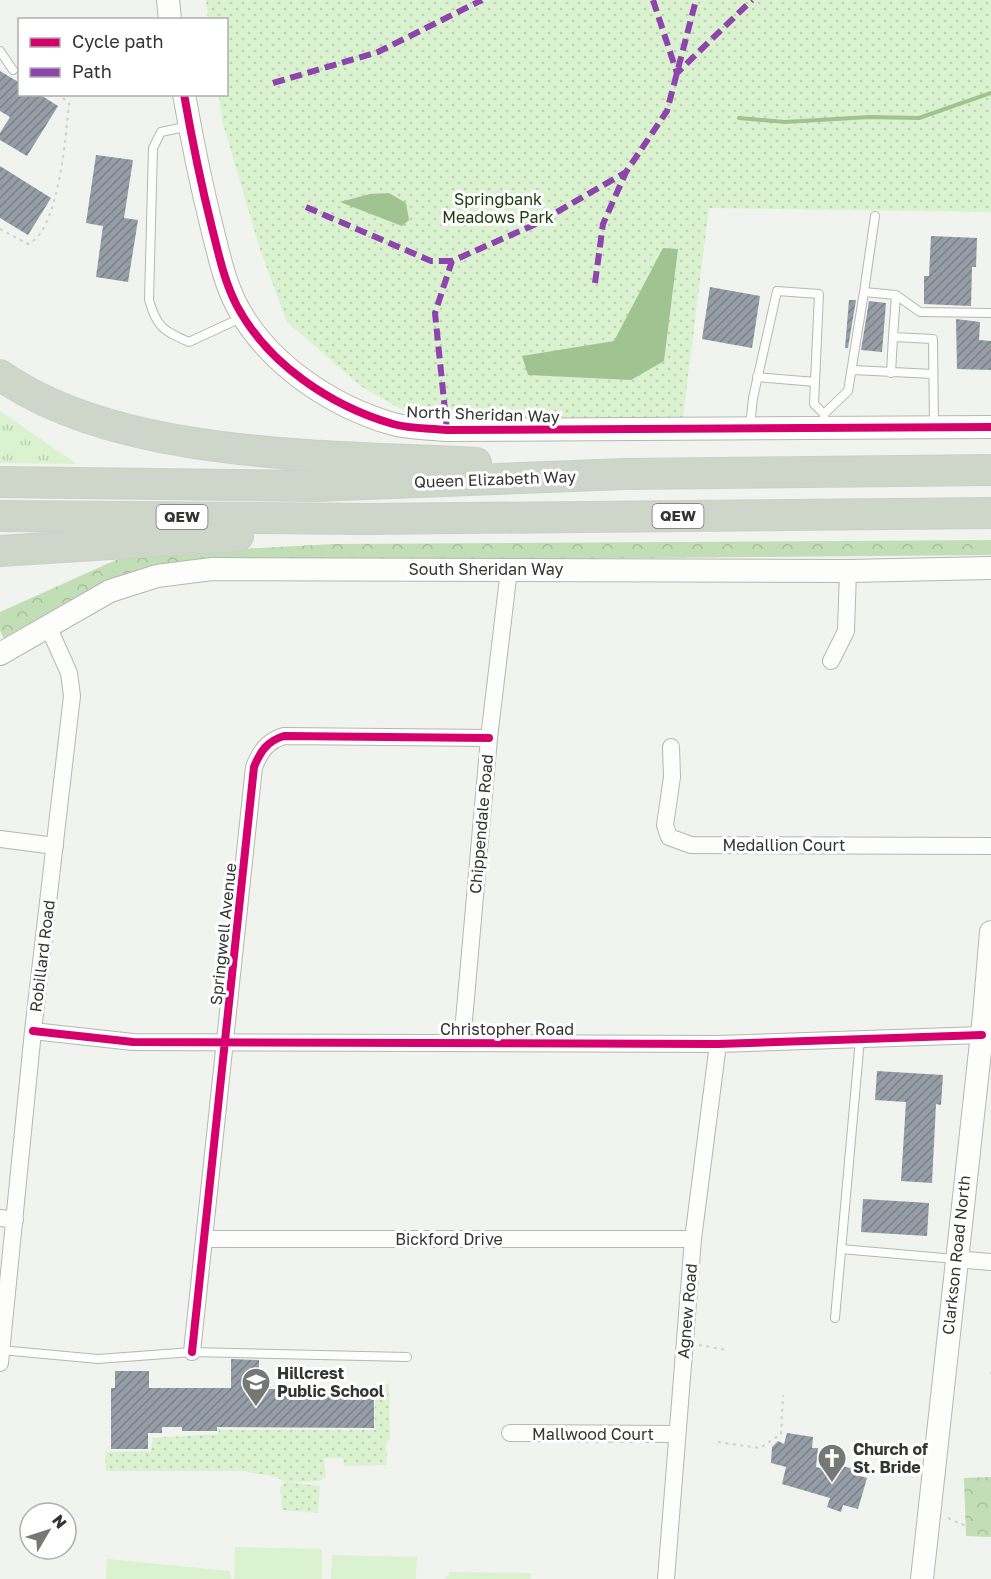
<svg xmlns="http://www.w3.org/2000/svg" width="991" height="1579" font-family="'Golos Text',sans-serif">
<defs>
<pattern id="grass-tufts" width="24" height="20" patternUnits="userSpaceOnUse" patternTransform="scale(1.5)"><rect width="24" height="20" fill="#dbf2d0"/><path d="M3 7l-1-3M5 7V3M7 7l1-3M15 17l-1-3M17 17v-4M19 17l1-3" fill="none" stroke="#bcd0b3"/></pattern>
<pattern id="forest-crowns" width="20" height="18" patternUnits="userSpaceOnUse" patternTransform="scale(1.5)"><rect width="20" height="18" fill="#c2deb6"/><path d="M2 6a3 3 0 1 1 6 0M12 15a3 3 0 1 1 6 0" fill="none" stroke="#a7bf9d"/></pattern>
<pattern id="park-dots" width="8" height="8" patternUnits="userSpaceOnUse" patternTransform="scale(1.5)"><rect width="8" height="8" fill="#dbf2d0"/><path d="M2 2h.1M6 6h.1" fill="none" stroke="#bcd0b3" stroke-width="1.8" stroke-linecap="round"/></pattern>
<pattern id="building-hatch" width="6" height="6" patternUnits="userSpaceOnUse" patternTransform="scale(1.5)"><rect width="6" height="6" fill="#959da6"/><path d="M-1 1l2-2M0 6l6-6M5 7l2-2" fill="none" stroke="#7a8188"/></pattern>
</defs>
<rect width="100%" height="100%" fill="#f0f3ee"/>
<path fill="url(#grass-tufts)" d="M0,411L77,464L0,463Z"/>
<path fill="url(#forest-crowns)" d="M991,540V555L203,562L5,642L0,630V612L127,555L334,544Z
M991,1477V1537L966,1536L964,1478Z"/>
<path fill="url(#park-dots)" d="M206,0H991V212L709,208L682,425L408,413L362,387L287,322L260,249L222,120L219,95L226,94V20L208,19Z
M375,1384H389L390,1440L386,1442L387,1465L344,1466L343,1458H324L326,1477L320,1481L288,1482L320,1486L318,1513L282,1510L280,1487L285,1482C273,1473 260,1476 245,1471H106L105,1452L151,1451L152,1438L218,1434L219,1430H375Z"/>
<path fill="#dbf2d0" d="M235,1547L322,1549V1579H234Z
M332,1555L417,1557L416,1579H331Z
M107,1559L230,1571L231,1579H106Z
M450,1572L531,1573V1579H445Z"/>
<path fill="#a1c291" d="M389,193L406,203L409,220L402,226L340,202L370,194Z
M663,248L678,249L664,361L631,380L528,375L522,356L614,341Z"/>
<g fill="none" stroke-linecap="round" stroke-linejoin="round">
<path stroke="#a1c291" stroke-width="4" d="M739,118L785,122L869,117L919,118L991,93"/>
</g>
<path fill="url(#building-hatch)" d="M0,71L20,83V94H39L58,106L27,156L0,140V133L10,117L0,111Z
M96,155L133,160L124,218L138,220L128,282L96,277L103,226L86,223Z
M0,166L51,198L28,235L0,218Z
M931,236L977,238L976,267H972L971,306L924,304V276H929Z
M710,287L760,296L752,348L702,339Z
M849,300H856L848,348H845Z
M869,301L886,303L882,352L861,350Z
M956,319L980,322L979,340L991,341V370L957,369Z
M877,1071L943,1075L941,1105L936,1104L932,1183L901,1181L906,1102L875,1100Z
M863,1199L929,1203L927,1236L861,1232Z
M231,1359L259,1360V1389H374V1428L217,1427V1431H182V1427H162V1433H148V1449H111V1388H115V1371H149V1388H231Z
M787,1433L813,1437L812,1448H818L816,1467L835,1472L838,1465L854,1469L853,1474L867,1478L858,1509L843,1505L841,1512L827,1507L830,1498L782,1484L786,1467L771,1463L772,1447L778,1441L784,1444Z"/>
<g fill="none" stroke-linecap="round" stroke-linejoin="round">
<g stroke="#b5b7b4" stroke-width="10">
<path id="lane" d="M0,51L13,70
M189,126L161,132L153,148L149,300C157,328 164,331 189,342L243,317
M864,292L875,216
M896,295L920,312L991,313
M853,370L933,374
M891,373L893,337
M757,377L815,382
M824,414L848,391L864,292L896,295L893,337L933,339L934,426
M750,426L753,398L777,291L819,294L814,404L824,414V418
M841,1249L955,1259
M835,1318L860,1039
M1,1350L98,1359L192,1352L407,1357"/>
</g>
<g stroke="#b5b7b4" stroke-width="18">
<path id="street" d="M831,661L846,631L848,571
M671,747L672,777L665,825L669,837L691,845L991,846
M0,839L55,846
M33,1031L133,1042L718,1044L982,1035
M462,1043L489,738L509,570
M0,1218L15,1220
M205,1239H693
M955,1259L991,1262
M192,1352L254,767C260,752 267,741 284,736L489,738
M0,1363L33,1031L72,696L69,673L48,626
M510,1433L676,1434
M666,1579L693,1239L718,1044"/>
</g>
<g stroke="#b5b7b4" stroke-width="24">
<path id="secondary" d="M168,0L170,20
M184,94C192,140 201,184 212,228C219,255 224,281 237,306C268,364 331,406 393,424C410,429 430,428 447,430L991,427
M0,654L110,591L157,576L212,569L848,571L991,568
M922,1579L984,1015L991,932"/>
</g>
<g stroke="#cdcfcc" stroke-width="32">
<path id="highway" d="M0,375C121,460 332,455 476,463
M0,482L315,486L625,474L991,470
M0,516L365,519L991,513
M0,551L238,536"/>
</g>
<path stroke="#cfd0cf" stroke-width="2" stroke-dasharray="3 4.5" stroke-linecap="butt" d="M0,229L28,244C59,231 66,134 69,103L58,94
M699,1345L727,1350
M990,1373H991
M718,1442L760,1448L781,1434L783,1395
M948,1518L968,1527L991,1530"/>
<use href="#lane" stroke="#fdfdfc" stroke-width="8"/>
<use href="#street" stroke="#fdfdfc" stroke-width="16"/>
<use href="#secondary" stroke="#fdfdfc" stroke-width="22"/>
<use href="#highway" stroke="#cdd6c8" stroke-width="30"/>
<path stroke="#8e44ad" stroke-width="6" stroke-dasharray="12 6" stroke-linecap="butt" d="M653,0L677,73L752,0
M273,83L378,52L482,0
M306,207L431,261H452
M595,283L603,224L626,172
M447,430L435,313L452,261L536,224L626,172L667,111L696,0"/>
<g stroke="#fff" stroke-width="11">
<path id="cycleway" d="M184,94C192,140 201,184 212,228C219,255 224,281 237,306C268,364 331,406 393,424C410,429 430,428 447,430L991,427
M33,1031L133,1042L718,1044L982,1035
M192,1352L254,767C260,752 267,741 284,736L489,738"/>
</g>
<use href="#cycleway" stroke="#d6006c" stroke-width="8"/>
</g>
<defs>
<g id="school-pin" transform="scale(1.5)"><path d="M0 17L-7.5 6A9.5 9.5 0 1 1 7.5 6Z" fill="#757874" stroke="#fff"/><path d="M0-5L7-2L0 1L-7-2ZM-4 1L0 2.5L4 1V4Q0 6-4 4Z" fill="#fff"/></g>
<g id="church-pin" transform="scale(1.5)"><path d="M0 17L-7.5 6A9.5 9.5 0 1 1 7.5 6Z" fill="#757874" stroke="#fff"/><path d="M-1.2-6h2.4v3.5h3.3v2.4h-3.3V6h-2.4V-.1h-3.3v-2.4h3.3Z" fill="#fff"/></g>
</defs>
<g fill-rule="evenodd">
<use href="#school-pin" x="256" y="1382"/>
<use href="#church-pin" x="832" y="1458"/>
</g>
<g text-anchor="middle" stroke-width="6" stroke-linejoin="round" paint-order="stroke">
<g fill="#fff" stroke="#707270" stroke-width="1.5">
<rect x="652.5" y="504" width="51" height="24" rx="4.5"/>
<rect x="156.5" y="505" width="51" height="24" rx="4.5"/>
</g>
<g font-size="15" font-weight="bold" fill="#333532">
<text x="678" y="521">QEW</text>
<text x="182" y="522">QEW</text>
</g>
<g font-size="16" fill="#203e0f" stroke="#fff">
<text x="498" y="205">Springbank<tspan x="498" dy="18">Meadows Park</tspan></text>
</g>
<g font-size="16" fill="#333532" stroke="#fff">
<text transform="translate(483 414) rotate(2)" y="6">North Sheridan Way</text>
<text transform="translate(495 479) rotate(-2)" y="6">Queen Elizabeth Way</text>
<text x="486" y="575">South Sheridan Way</text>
<text transform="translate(481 824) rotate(-85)" y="6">Chippendale Road</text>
<text x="784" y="851">Medallion Court</text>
<text transform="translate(223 934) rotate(-84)" y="6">Springwell Avenue</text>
<text transform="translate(42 956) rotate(-83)" y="6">Robillard Road</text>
<text x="507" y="1035">Christopher Road</text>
<text x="449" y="1245">Bickford Drive</text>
<text transform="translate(956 1255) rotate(-84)" y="6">Clarkson Road North</text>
<text transform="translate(687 1311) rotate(-85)" y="6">Agnew Road</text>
<text x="593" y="1440">Mallwood Court</text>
</g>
<g font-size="16" font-weight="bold" fill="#333532" stroke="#fff" text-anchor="start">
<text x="277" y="1379">Hillcrest<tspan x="277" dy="18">Public School</tspan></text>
<text x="853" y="1455">Church of<tspan x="853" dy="18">St. Bride</tspan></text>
</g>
</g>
<rect x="18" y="18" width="210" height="78" fill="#ffffff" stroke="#adaead" stroke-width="1.5"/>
<rect x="30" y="38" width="30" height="9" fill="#d6006c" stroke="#adaead" stroke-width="1.5"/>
<text x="72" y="48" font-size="18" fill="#333532">Cycle path</text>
<rect x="30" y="68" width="30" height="9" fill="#8e44ad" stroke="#adaead" stroke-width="1.5"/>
<text x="72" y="78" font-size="18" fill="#333532">Path</text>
<g transform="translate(48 1531) rotate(51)"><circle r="28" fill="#ffffff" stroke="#adaead" stroke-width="1.5"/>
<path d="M0-4.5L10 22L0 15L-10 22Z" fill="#757874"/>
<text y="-9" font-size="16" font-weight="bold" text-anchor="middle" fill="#333532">N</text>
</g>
</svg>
